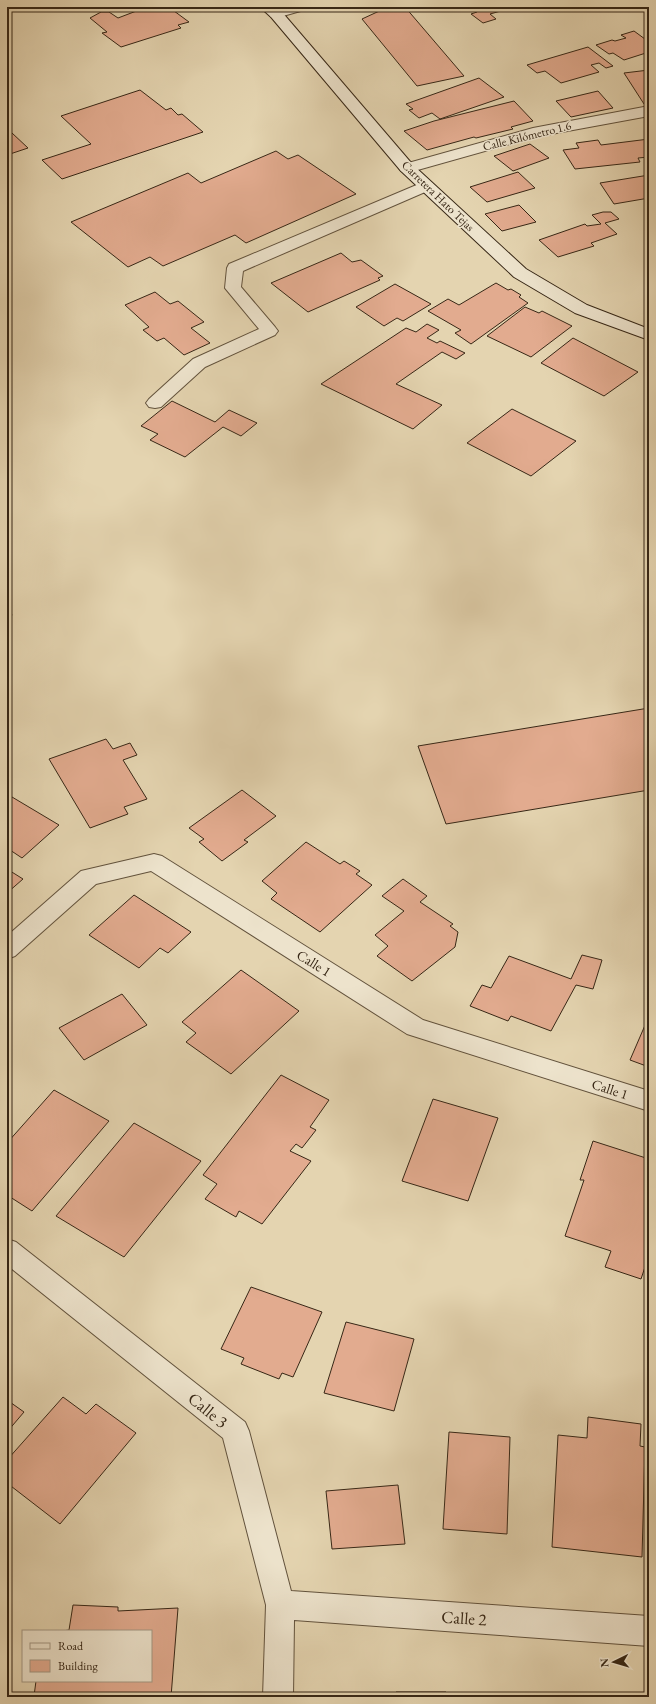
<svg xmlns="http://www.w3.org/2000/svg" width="656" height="1704" font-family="'EB Garamond',serif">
<rect width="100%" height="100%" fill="#e4d4b0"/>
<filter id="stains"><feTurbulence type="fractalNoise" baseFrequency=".005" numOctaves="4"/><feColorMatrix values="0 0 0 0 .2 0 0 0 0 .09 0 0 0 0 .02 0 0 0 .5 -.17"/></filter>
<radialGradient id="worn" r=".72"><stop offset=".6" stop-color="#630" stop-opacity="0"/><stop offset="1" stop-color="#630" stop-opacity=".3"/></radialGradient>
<path fill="#e2ab8f" stroke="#372716" d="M134,7H162L165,9L170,8L189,22L178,25L181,28L121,47L102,33L107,32L90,18L101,12H109L118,18L139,10Z
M388,7H405L464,76L417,86L362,19Z
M470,7H515L490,14L496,19L483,23L471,14L477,12Z
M634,31L649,42V52L624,60L613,53L609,54L596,45L612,40L615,41L626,38L621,35Z
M588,47L613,66L606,68L599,63L591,65L599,72L561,83L545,71L537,73L527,65Z
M649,70V104H644L624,73Z
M479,78L504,97L440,119L432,113L419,118L409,110L413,109L406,104Z
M140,90L166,110L171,108L178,115L182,114L203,132L62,179L42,160L91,144L61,116Z
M598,91L613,108L571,117L556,101Z
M514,101L533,121L511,127L513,129L476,138L474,137L427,150L404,131L434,121Z
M12,133L28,148L7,155V134Z
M649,139V157L638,158L640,162L575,169L563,150L579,148L576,143L598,140L601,145Z
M530,144L549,158L513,171L494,156Z
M276,151L288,159L298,155L356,194L246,243L235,235L163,266L150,257L128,267L71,222L188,173L201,183Z
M518,172L535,188L487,202L470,187Z
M649,175V198L614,204L600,183Z
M519,205L536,222L502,231L485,214Z
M603,212H611L619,219L605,223L617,234L591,243L594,246L558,257L539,240L585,224L587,226L601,224L592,215Z
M341,253L352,262L361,260L383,276L378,278L380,280L308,312L271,283Z
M496,283L508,290L511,289L521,295L519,297L528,303L471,344L455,333L461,330L428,311L448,299L459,305Z
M395,284L431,304L403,321L397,318L384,326L356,307Z
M155,292L170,304L178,301L204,322L191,328L210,343L184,355L164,338L157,341L143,330L149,327L125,305Z
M525,307L539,313L542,311L572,326L531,357L487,336Z
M427,324L439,330L427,338L437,343L440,341L465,353L456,359L442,352L396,384L442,405L413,429L321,384L406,328L416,332Z
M573,338L638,372L604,396L541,363Z
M172,401L215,422L229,410L257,423L241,436L223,427L185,457L150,440L158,434L141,426Z
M512,409L576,441L531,476L467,443Z
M649,708V790L446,824L418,746Z
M106,739L113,749L130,743L137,755L123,760L147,799L124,807L128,814L90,828L49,759Z
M242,790L276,816L244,840L248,842L222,861L199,842L204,839L189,828Z
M7,794L59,825L22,858L7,848Z
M306,842L340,864L344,861L360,871L356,874L372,885L320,932L271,899L277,893L262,881Z
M7,869L23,879L7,893Z
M403,879L427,896L420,902L453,924L450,926L458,932L455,947L412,981L377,956L388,946L375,935L404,911L382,896Z
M134,895L191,932L168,953L160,948L139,968L89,935Z
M582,955L602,960L593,989L576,985L551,1031L511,1016L508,1021L470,1006L482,985L491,988L509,956L571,979Z
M241,970L299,1011L231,1074L186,1042L196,1033L182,1022Z
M122,994L147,1025L84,1060L59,1028Z
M649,1016V1067L630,1060Z
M281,1075L329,1100L310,1127L316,1130L302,1148L296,1144L290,1151L311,1161L262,1224L239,1211L236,1217L205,1199L217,1184L203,1175Z
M54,1090L109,1121L32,1211L7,1195V1143Z
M433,1099L498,1118L468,1201L402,1181Z
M134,1123L201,1161L124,1257L56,1216Z
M593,1141L649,1159V1255L641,1279L605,1267L611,1251L565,1236L584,1180H580Z
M251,1287L322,1312L293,1377L282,1373L279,1379L241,1364L244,1358L221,1349Z
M346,1322L414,1339L394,1411L324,1393Z
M63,1397L86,1414L96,1404L136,1433L60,1524L7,1483V1460Z
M7,1400L24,1412L7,1432Z
M588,1417L641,1424L640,1446L645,1447L642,1557L552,1547L558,1435L587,1438Z
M449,1432L510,1437L507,1534L443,1529Z
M398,1485L405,1544L332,1549L326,1491Z
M73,1605L118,1607V1611L178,1608L171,1697L34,1696L36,1681H151V1631H62L69,1630Z
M396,1692H446L447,1697H396Z"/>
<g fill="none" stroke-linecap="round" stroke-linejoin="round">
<g stroke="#62523c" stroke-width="2">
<path id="street" d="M284,7H306L304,10L276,18L271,17L269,14L271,11Z
M649,106V116L535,137L407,173L401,171L399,168L401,165L533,128Z
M426,181L432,183L434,186L432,189L243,271L241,287L275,327L278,331L275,335L205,367L161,407L155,408L149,407L146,403L149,399L193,359L259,329L225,288L227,268L229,264Z
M154,854L162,856L423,1020L649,1091V1111L407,1034L151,871L96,884L15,956L7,959V936L81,871Z
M7,1239L16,1242L245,1422L249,1431L291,1591L649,1616V1646L294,1620L293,1697H263L266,1605L223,1438L7,1265Z"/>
</g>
<g stroke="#372716" stroke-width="2">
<path id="secondary" d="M260,7H276L281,11L413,165L526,269L587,305L649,329V340L575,313L514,277L401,171L271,17Z"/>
</g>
<path stroke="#372716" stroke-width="2.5" stroke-dasharray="3 2" stroke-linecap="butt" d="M7,616L12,614"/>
<use href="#street" fill="#ede3cc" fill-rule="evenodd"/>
<use href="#secondary" fill="#ede3cc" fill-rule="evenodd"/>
</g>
<g text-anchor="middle" stroke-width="3" stroke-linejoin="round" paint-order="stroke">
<g font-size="12" fill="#372716" stroke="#ede3cc">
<text transform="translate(527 136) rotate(-14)" y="4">Calle Kilómetro 1.6</text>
<text transform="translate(438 196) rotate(44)" y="4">Carretera Hato Tejas</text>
</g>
<g font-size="14" fill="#372716" stroke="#ede3cc">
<text transform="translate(314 963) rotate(32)" y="5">Calle 1</text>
<text transform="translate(610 1089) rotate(18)" y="5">Calle 1</text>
</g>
<g font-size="17" fill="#372716" stroke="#ede3cc">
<text transform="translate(208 1410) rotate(39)" y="6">Calle 3</text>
<text transform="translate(464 1618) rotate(4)" y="6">Calle 2</text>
</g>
</g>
<rect width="656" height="1704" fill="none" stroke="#e4d4b0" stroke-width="24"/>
<rect x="8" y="8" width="640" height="1688" fill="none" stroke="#372716" stroke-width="2"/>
<rect x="12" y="12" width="632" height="1680" fill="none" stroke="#372716"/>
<rect x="22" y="1630" width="130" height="52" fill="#ede3cc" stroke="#a49883"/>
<rect x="30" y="1643" width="20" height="6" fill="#ede3cc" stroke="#a49883"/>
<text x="58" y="1650" font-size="12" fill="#372716">Road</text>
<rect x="30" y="1660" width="20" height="12" fill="#e2ab8f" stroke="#a49883"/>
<text x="58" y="1670" font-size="12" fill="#372716">Building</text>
<g transform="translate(614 1662) rotate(265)" stroke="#ede3cc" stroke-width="3" paint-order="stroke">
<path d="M0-3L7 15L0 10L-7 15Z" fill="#372716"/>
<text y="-6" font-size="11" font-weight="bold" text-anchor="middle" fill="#372716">N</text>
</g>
<rect width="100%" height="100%" filter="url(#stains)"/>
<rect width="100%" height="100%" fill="url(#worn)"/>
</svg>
